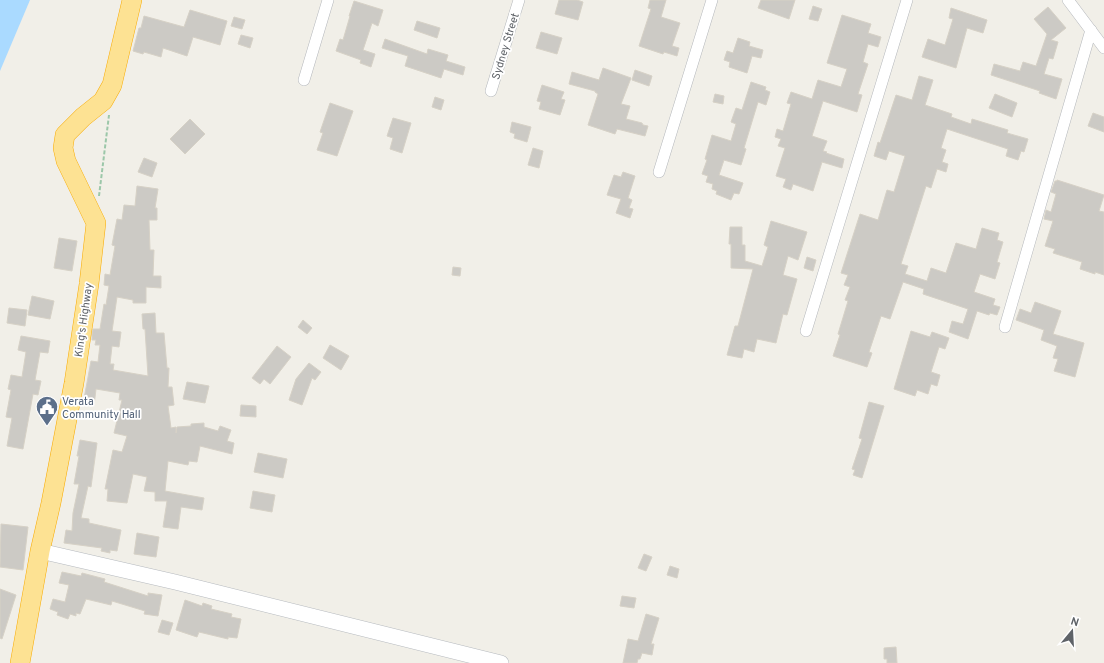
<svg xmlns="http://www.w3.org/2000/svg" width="1104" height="663" font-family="Overpass,sans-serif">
<rect width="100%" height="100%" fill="#f1efe8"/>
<path fill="#aadaff" d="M0,0H30L0,71Z"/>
<path fill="#cccac5" stroke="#d6d1c6" d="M559,0H577L583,2L578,20L555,14Z
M650,0H666L661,17L680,23L672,46L679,48L677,56L664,52L663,54L639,46L651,9L648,8Z
M761,0H795L789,19L758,8Z
M354,1L383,10L378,26L372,23L363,50L375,54L371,67L360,63L361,60L336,51L340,39L343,40L350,16H349Z
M813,6L822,9L818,21L809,19Z
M1048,7L1066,28L1051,40L1058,42L1053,59L1049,58L1044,74L1062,79L1056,99L1039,93L1040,91L991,75L994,64L1020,71L1023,62L1036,66L1047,34L1034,19Z
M951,8L987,20L983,33L967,28L956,68L922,57L928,39L945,45L953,19L949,18Z
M190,10L227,21L220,45L193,37L187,56L163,48L161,57L144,52L143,54L133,51L139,28H141L144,16L184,27Z
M842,15L871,24L868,33L881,37L878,47L868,44L863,62L868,64L858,94L862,95L857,112L823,101L812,136L827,141L823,151L827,152L826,153L844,159L842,168L822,162L813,191L793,184L791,190L783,187L786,179L776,176L785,148L778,146L781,139L775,137L777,129L783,131L791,104L787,103L791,92L812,99L818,80L841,87L847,69L827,63Z
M234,17L245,20L242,29L231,26Z
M417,21L440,28L437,38L414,30Z
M541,32L562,38L557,54L536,48Z
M241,35L253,38L250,48L238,44Z
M738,38L750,42L749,46L763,50L761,58L752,56L747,73L729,67L730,62L724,60L727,51L733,53Z
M385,39L427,54L428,49L448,55L446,61L465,67L463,75L444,69L441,78L405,66L408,56L382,48Z
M603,68L631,78L621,104L630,106L626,119L642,123L643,125L648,126L645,136L617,129L615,134L588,125L598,94L595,92V91L569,84L572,72L599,80Z
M635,70L652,76L649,86L632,80Z
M919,76L933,80L925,105L952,114L951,117L971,124L972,119L1008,130L1007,133L1028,139L1024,152L1021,151L1018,160L1006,156L1008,149L947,129L941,148L946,150L942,162L948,164L946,172L937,169L931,188L926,186L901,264L908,266L905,274L927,281L931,268L946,273L956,243L976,249L982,228L999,233L997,240L1003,242L997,262L1000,263L995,279L980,274L974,292L995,299L993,305L1000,307L997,315L990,313L989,315L977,311L968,339L949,332L952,321L963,324L968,309L923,294L924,289L903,282L890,319L881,316L869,352L872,353L867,367L833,356L840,335L838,334L848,301L845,300L850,287L844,285L848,275L841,273L860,214L878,220L887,190L894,192L905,156L889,151L886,160L874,156L878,142L880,143L896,95L912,100Z
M751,82L766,87L765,90L770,92L766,105L758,102L744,148L746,149L741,165L724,160L719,175L743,183L739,194L734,193L731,200L716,194L717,191L712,189L713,184L706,182L708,176L702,174L707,160L705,159L712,135L731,141L736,124L731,122L736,108L742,110Z
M542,85L564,92L561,99L565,100L560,115L539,109L541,102L537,101Z
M715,94L724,96L723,104L713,102Z
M995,94L1017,103L1012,117L989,108Z
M435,97L444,100L441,110L432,107Z
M330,103L353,111L337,156L317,150L323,133L320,132Z
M1093,113L1104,117V132L1088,126Z
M393,118L411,123L402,153L390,149L393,138L387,136Z
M190,119L205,134L185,154L170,139Z
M512,122L531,127L527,142L514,138L515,134L510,132Z
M533,148L543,151L539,168L528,165Z
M144,158L157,163L152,177L138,172Z
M623,172L635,176L628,198L632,200L629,208L633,209L630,218L616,213L621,199L607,195L614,175L621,177Z
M1057,180L1104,195L1099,211L1104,212V275L1095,272V274L1080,269L1082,262L1053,253L1055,249L1045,246L1053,221L1044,219L1046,210L1051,212L1056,194L1051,192L1055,181H1057Z
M137,186L158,189L155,208H157V220H149L150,250H154L153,276H161V288L146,287V303H133V300L117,297L112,331L121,332L119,347L112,346L110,364H114L113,370L148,376L145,329H143L142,314L155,313L156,333H164L167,368H169L168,387H172L174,405L168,406L171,428L176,427V433L177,427L191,426V424L204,423V427L218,431L220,426L231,430L227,441L234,443L232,454L200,446L197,462L189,461L188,465L168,461L165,491L204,498L202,510L181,507L178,529L163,527L167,501H155V492L144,491L147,477L133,474L127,503L107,501L108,489H105L113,450L122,452L127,436L114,433L122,400H119L120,393L96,389L94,406L83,404L91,361L98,362L100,345H95L96,340H92V335L93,329H100L104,304L106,305L109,286L104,285L105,274L110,275L115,246L112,245L117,219L122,220L124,205L135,206Z
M771,221L807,232L798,260L788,256L783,275L797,279L787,315L783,314L776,343L757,339L754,352L744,349L742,358L727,355L735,326H738L753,269L731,268V244H729L730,227H742V245H745V261L762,266L768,247L764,245Z
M59,238L77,241L72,271L54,268Z
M807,257L816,260L813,271L804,268Z
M453,267L461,268L460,276L452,275Z
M32,296L54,301L50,319L28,315Z
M1035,302L1061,311L1053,334L1084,343L1075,377L1054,371L1058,359L1053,358L1057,346L1041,340L1044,330L1016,320L1020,309L1031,313Z
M9,308L27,310L25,326L7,323Z
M303,320L312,328L307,334L298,327Z
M911,331L930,337L932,332L949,338L945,349L939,347L931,372L940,375L937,386L931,384L928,394L917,390L915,396L894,389Z
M21,336L50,341L48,353L40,352L35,380L41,381L38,395L33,394L23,449L7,446L12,418L6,417L11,390L8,389L11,375L22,377L26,352L18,350Z
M330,345L349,356L341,370L323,358Z
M277,346L291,357L270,384L264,379L260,384L252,378Z
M309,363L321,372L315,380L312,378L302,405L289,400L296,379Z
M187,382L209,386L205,403L183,399Z
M869,402L884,406L862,478L853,475L855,470L852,469L862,439L859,438Z
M241,405L256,406V417L240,416Z
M80,440L97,443L91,487L88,486L81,518L89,519V523L121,530L117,551L110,550V553L101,551L102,548L64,543L66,530L72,531L73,513L79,484H74L79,456H77Z
M258,453L287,459L283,478L254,472Z
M253,491L275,495L272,512L250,508Z
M1,524L28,527L23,570L0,567Z
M137,533L159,537L156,557L134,554Z
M644,554L652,557L646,571L638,568Z
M670,566L679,569L677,578L667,575Z
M62,572L81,576L82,573L105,579L104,582L148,596V593L162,595L158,616L144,614L145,611L112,601L111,605L86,599L80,614L76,613V616L70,614L68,619L57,615L58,612L50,609L53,599L65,602L69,585L59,583Z
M0,589L16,595L2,639L0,638Z
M622,596L636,598L634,608L620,606Z
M185,600L202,606L203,603L212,606L211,609L232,614L231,617L241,619L237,638L228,637V639L199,632L197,637L176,630Z
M646,614L659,618L651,644H654L652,655L642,653L640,659H638L637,663H623L628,639L638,641Z
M162,620L173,623L169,635L158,632Z
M896,647L897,663H887V659H884V648Z"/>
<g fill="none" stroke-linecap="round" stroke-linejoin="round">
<g stroke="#b5b8bc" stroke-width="12">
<path id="street" d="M1068,0L1104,48
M304,80L328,0
M491,91L519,0
M659,172L712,0
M1005,327L1091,30
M806,331L907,0"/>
</g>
<g stroke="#b6babf" stroke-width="16">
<path id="secondary" d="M40,551L175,582L501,663"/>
</g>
<g stroke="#f9ab00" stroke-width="20">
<path id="highway" d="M20,663L40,551L51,503L74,383L89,284L96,223L66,161L63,148L65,135L83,117L103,101L112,85L132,0"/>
</g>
<path stroke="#9cc7a9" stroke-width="2" stroke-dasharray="4 2" stroke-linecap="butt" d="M99,196L109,115"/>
<use href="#street" stroke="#fff" stroke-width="11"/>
<use href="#secondary" stroke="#fff" stroke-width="15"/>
<use href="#highway" stroke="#fde293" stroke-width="19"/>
</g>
<defs>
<g id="civic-pin" transform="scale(1.15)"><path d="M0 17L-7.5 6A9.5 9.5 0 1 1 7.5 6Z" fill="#5c6f8a" stroke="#fff"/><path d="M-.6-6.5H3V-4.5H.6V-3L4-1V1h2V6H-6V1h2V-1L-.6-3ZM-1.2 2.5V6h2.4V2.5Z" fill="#fff"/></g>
</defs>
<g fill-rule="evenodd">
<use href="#civic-pin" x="47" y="407"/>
</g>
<g text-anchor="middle" stroke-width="3.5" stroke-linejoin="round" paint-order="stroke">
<g font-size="11" fill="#5f6368" stroke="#fff">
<text transform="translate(505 46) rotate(-73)" y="4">Sydney Street</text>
<text transform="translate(83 320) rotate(-82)" y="4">King's Highway</text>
</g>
<g font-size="11" fill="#4e5e75" stroke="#fff" text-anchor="start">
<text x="62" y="405">Verata<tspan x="62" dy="13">Community Hall</tspan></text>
</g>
</g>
<g transform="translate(1072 631) rotate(18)" stroke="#ffffff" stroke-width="3" paint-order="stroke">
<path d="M0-3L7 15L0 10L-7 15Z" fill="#5f6368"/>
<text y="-6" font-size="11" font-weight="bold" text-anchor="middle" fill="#5f6368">N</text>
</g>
</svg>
